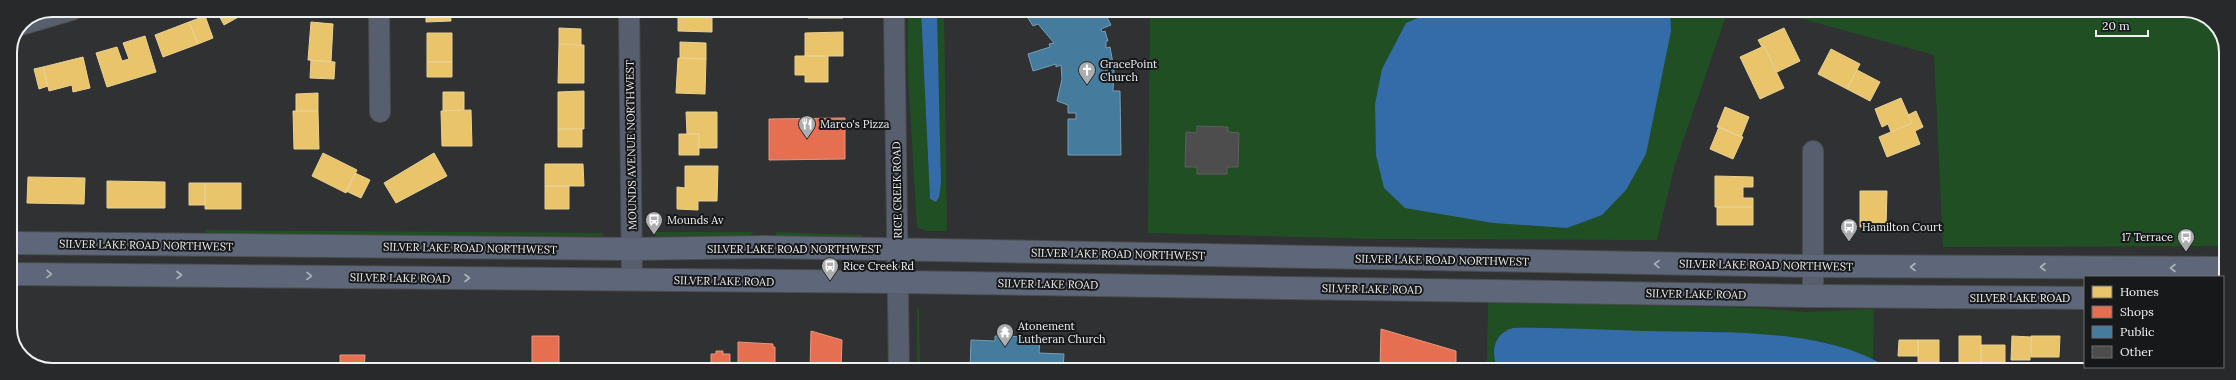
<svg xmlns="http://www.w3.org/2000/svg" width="2236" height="380" font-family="Lora,serif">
<rect width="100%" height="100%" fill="#2f3132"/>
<path fill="#214f24" d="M908,10H921L930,199L936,202L941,183L937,10H944L947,231H925L924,229L917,228L908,76Z
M1150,10H1728L1675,164L1657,240L1377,239L1148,233Z
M1770,10H2190L2214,22L2226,46V246L1943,247L1934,55Z
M204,230L602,233L603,236L209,234Z
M655,232H754L749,236H654Z
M775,232L862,235V237L777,236Z
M1488,302L1754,308L1806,312L1874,309L1873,359L1824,342L1760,335L1513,328L1495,363L1499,370H1490L1487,362Z
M917,308L919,309L920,370H917Z"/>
<path fill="#346ba9" d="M921,10H937L941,183L939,197L936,202L930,199Z
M1437,10H1460L1477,18L1512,10H1670L1671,31L1646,154L1626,190L1602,215L1567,228L1493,223L1405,208L1384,188L1376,155L1375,104L1382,69L1406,23Z
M1513,328C1557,327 1600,330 1644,331C1718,333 1823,327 1887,367L1888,370H1499C1489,353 1494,333 1513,328Z"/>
<path fill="#e9c46a" stroke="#ead193" d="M216,10H251L224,25Z
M426,10H450L451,21L426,22Z
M712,10V32L678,31V11Z
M808,10H843V18H808Z
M205,16L213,38L198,44L189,22Z
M189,22L198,44L163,57L155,35Z
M311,22L333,24L331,62L308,60Z
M559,28L581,29V45L559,44Z
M1784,28L1800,61L1777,72L1764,46L1762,47L1758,40Z
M843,32V56H805V33Z
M427,33H452V62H427Z
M145,36L156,72L107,87L96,53L117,47L122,61L129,59L123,43Z
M680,42L706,43V59L680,58Z
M559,44L584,45V83H558Z
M1764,46L1784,88L1760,99L1740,57Z
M1831,49L1860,64L1847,89L1818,74Z
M795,56H828V82H805V75H795Z
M83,57L90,88L73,92L72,85L49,91L43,67Z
M678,58L706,59L705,94L676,93Z
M311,60L335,62L334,79L310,78Z
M427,62H452V77H427Z
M43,67L48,86L39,89L34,69Z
M1857,70L1880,82L1870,101L1847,89Z
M584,91V129H558V92Z
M443,92H464V110L443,111Z
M318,93V111H296V94Z
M1901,98L1912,123L1891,132L1888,124L1882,127L1875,109Z
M1725,107L1749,117L1741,137L1717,127Z
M471,110L472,146H442L441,111Z
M293,111H318L319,149H294Z
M1916,111L1923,127L1915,131L1920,144L1887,157L1879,137L1912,123L1908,115Z
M686,112H717V148H699V134H687Z
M1719,127L1743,137L1733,159L1710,149Z
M558,129H582V147H558Z
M679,134H699V155H679Z
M323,153L357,170L346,193L312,176Z
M434,153L447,176L396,203L384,183Z
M545,164H583L584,186H545Z
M685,166H718L717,201H698V210L677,209V187L685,188Z
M355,173L370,180L361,198L346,191Z
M1715,176L1753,177V187H1743V198H1753V207H1715Z
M28,177L85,178L84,204L27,203Z
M107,181L165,182V208H107Z
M189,183H205V205H189Z
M205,183H241V209H205Z
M545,186H569V209H545Z
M1860,191H1887L1886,227H1860Z
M1717,207H1753V225H1717Z
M1959,336H1981V370L1959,369Z
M2012,336L2031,337L2030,360H2011Z
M2031,336H2060L2059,357H2031Z
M1899,340H1918V356H1898Z
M1918,340H1939V364H1918Z
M1981,345H2005V365H1981Z
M2116,367H2133V370H2116Z"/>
<path fill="#e76f51" stroke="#e99681" d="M845,118V159L769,160V119Z
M1381,329L1456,351V370H1380Z
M811,331L842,340L841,370H810Z
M532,336H559V370H532Z
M738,342L773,344V347H775V370H738Z
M716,351H723V354H730V370H711V354H716Z
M340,355H365L364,370H340Z"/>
<path fill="#457b9d" stroke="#789eb6" d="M1023,10H1103L1111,25L1101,29L1102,32L1105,31L1108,41H1106V48L1110,47L1114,69L1113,91H1120L1121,155H1068V119H1076V113H1068V105L1057,101L1062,79L1061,65L1056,67V64L1033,71L1028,54L1050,47L1049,44L1054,43L1038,24L1033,26Z
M995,336L1040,337L1039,353L1064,354L1063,370H970L971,340L995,341Z"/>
<path fill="#4d4d4d" stroke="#5e5f5f" d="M1197,126L1228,127V132L1239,133L1238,167H1227V174H1197V167H1185L1186,132L1197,133Z"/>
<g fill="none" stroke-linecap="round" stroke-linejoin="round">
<g stroke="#4b4c4c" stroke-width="22">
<path id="minor" d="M379,10L380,112
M629,10L632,280
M894,10L899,370
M21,25L72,10
M1813,151V296"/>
</g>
<g stroke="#4b4c4c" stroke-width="24">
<path id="major" d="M10,243L632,249L764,247L1812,266L2226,268
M10,274L898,282L1813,296L2085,298
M2223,299H2226"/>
</g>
<use href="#minor" stroke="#575f6e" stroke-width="20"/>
<use href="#major" stroke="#5e6779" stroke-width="22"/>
</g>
<defs><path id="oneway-chevron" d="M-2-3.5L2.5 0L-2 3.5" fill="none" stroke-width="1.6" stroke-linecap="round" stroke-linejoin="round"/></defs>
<g stroke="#adb2bc">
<use href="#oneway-chevron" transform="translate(1657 264) rotate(-179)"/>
<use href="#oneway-chevron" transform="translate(1913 267) rotate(-180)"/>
<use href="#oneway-chevron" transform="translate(2043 267) rotate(-180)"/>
<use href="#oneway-chevron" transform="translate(2173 268) rotate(-180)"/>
<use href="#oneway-chevron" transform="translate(49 274) rotate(1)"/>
<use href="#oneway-chevron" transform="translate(179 275)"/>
<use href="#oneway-chevron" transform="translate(309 276) rotate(1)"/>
<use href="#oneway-chevron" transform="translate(467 278)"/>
</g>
<defs>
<g id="church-pin" transform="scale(0.9)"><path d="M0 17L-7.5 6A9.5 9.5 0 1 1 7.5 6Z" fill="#abadaf" stroke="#171819"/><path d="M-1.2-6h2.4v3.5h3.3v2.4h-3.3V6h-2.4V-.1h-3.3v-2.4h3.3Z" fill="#fff"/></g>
<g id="restaurant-pin" transform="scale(0.9)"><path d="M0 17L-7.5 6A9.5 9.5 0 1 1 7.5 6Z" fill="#abadaf" stroke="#171819"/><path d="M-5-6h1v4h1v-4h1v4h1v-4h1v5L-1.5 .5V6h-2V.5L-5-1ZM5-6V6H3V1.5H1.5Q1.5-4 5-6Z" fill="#fff"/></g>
<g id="bus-pin" transform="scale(0.9)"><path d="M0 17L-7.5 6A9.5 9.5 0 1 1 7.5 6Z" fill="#abadaf" stroke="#171819"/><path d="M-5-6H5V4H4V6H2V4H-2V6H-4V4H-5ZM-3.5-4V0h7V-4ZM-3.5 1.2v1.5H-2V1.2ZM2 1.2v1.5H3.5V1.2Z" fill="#fff"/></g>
<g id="temple-pin" transform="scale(0.9)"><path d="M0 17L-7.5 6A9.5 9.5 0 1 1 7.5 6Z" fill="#abadaf" stroke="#171819"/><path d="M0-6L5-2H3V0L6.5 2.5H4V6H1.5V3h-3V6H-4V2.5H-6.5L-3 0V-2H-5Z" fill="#fff"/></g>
</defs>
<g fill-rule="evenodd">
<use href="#church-pin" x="1087" y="70"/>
<use href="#restaurant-pin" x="807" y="124"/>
<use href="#bus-pin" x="654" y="220"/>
<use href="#bus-pin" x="1849" y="227"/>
<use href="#bus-pin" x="2186" y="237"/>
<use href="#bus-pin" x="830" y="266"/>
<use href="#temple-pin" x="1005" y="332"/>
</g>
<g text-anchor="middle" stroke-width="4" stroke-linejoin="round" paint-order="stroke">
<g font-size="11" fill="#eef0f2" stroke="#171819" text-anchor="start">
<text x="1100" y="68">GracePoint<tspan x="1100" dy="13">Church</tspan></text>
<text x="820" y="128">Marco's Pizza</text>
<text x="667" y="224">Mounds Av</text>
<text x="1862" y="231">Hamilton Court</text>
<text x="2173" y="241" text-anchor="end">17 Terrace</text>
<text x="843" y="270">Rice Creek Rd</text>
<text x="1018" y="330">Atonement<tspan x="1018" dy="13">Lutheran Church</tspan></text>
</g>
<g font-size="11" fill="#eef0f2" stroke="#171819">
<text transform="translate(631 145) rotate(-91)" y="4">MOUNDS AVENUE NORTHWEST</text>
<text transform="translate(897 190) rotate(-91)" y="4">RICE CREEK ROAD</text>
<text transform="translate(146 245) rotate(1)" y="4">SILVER LAKE ROAD NORTHWEST</text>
<text transform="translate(470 248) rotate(1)" y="4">SILVER LAKE ROAD NORTHWEST</text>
<text x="794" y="253">SILVER LAKE ROAD NORTHWEST</text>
<text transform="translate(1118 254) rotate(1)" y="4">SILVER LAKE ROAD NORTHWEST</text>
<text transform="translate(1442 260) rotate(1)" y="4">SILVER LAKE ROAD NORTHWEST</text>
<text transform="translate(1766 265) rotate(1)" y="4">SILVER LAKE ROAD NORTHWEST</text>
<text transform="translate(400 278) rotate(1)" y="4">SILVER LAKE ROAD</text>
<text transform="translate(724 281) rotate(1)" y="4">SILVER LAKE ROAD</text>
<text transform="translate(1048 284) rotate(1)" y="4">SILVER LAKE ROAD</text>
<text transform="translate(1372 289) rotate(1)" y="4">SILVER LAKE ROAD</text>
<text transform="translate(1696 294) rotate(1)" y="4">SILVER LAKE ROAD</text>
<text x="2020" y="302">SILVER LAKE ROAD</text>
</g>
</g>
<path d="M0 0H2236V380H0ZM52 17H2184A35 35 0 0 1 2219 52V328A35 35 0 0 1 2184 363H52A35 35 0 0 1 17 328V52A35 35 0 0 1 52 17Z" fill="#28292a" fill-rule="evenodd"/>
<path fill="none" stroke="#eef0f2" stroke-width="2" d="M52 17H2184A35 35 0 0 1 2219 52V328A35 35 0 0 1 2184 363H52A35 35 0 0 1 17 328V52A35 35 0 0 1 52 17Z"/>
<rect x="2084" y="276" width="140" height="92" fill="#171819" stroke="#6d6e70"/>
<rect x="2092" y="286" width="20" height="12" fill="#e9c46a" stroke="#6d6e70"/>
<text x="2120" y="296" font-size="12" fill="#eef0f2">Homes</text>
<rect x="2092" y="306" width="20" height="12" fill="#e76f51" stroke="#6d6e70"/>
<text x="2120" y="316" font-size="12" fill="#eef0f2">Shops</text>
<rect x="2092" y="326" width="20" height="12" fill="#457b9d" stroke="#6d6e70"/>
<text x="2120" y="336" font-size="12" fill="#eef0f2">Public</text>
<rect x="2092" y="346" width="20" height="12" fill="#4d4d4d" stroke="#6d6e70"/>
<text x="2120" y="356" font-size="12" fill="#eef0f2">Other</text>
<path d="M2096 30v6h52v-6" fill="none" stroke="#eef0f2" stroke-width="2"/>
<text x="2102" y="30" font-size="12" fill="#eef0f2" stroke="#171819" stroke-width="3" paint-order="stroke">20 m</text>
</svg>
